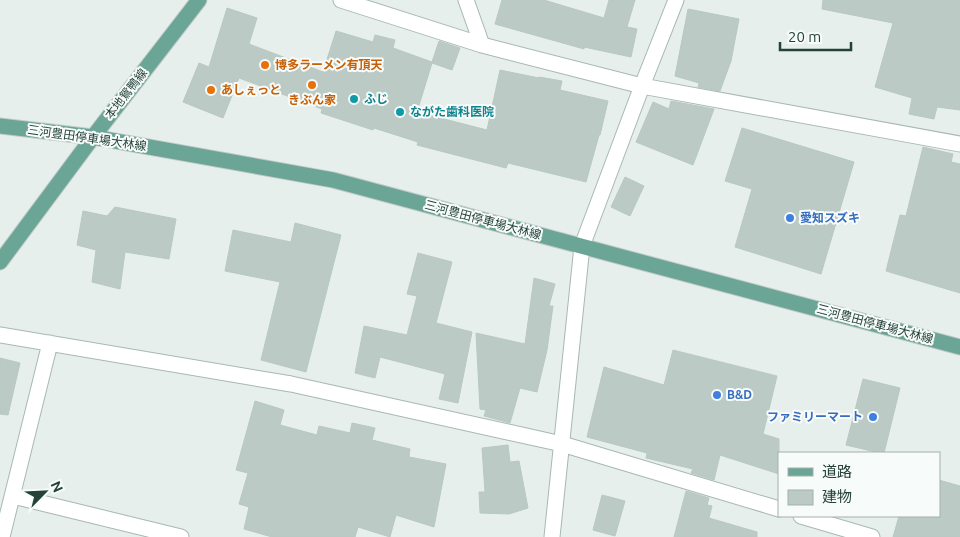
<svg xmlns="http://www.w3.org/2000/svg" width="960" height="537" font-family="Ubuntu,'Noto Sans JP',sans-serif">
<rect width="100%" height="100%" fill="#e6efeb"/>
<path fill="#bbcac4" stroke="#b8c9c2" d="M502,0H544L604,18L609,0H635L627,27L637,29L631,57L584,47V49L495,24Z
M823,0H960V110L937,107L934,119L909,114L912,98L875,87L893,23L822,9Z
M227,8L257,18L249,44L323,72L336,31L373,42L375,35L395,40L393,48L432,62L439,41L460,48L452,70L432,63L417,112L487,130L500,70L539,78V77L562,81L560,90L608,101L600,135H599L586,182L508,163L506,168L417,145L418,142L374,128L373,130L321,113L322,109L239,78L223,118L183,102L199,63L209,67Z
M688,9L739,19L731,61L720,91L698,87L699,83L675,76Z
M671,101L714,109L693,165L636,142L653,102L669,109Z
M742,128L854,162L821,274L735,247L752,189L725,181Z
M923,147L953,154L951,162L960,164V293L886,271L900,215L906,216Z
M625,177L644,186L630,216L611,207Z
M115,207L176,219L169,259L125,252L120,289L92,282L96,250L77,245L83,211L107,216Z
M295,223L341,235L306,372L261,360L280,282L225,271L233,230L291,242Z
M418,253L452,262L436,323L472,332L458,403L439,399L445,374L380,357L375,378L355,373L364,326L407,335L417,296L407,294Z
M534,278L555,284L549,306H553L547,350L537,392L520,388L510,423L484,416L486,410L480,409L476,333L525,344Z
M673,350L777,376L763,434L779,439V474L720,455L714,480L691,473L693,469L646,458L647,453L587,437L604,367L664,385Z
M0,358L20,363L8,415L0,414Z
M863,379L900,388L884,453H880L846,445Z
M255,401L284,410L280,425L317,435L319,426L350,433L352,423L375,428L372,440L410,449L409,457L446,464L434,527L396,515L390,537L358,527L355,537H272L244,529L249,507L239,504L248,473L236,470Z
M508,445L510,462L519,461L528,508L509,514L480,513L479,492H485L482,448Z
M939,480L960,486V537H893L899,516H939Z
M686,491L709,498L707,505L712,506L709,518L757,532V537H674Z
M602,495L625,501L615,536L593,530Z"/>
<g fill="none" stroke-linecap="round" stroke-linejoin="round">
<g stroke="#a8b8b2" stroke-width="17">
<path id="minor" d="M341,0L482,45L642,86L960,144
M466,0L482,45
M0,335L291,384L562,444L779,509
M13,496L181,537
M801,516L872,537
M2,537L50,343
M552,537L582,246L642,86L676,0"/>
</g>
<g stroke="#c2cac8" stroke-width="17">
<path id="major" d="M0,126L93,137L333,180L960,347
M0,262L93,137L199,0"/>
</g>
<use href="#minor" stroke="#fff" stroke-width="15"/>
<use href="#major" stroke="#6aa596" stroke-width="15"/>
</g>
<g fill="#e8710a" stroke="#f7fbf9" stroke-width="2">
<circle cx="265" cy="65" r="5"/>
<circle cx="312" cy="85" r="5"/>
<circle cx="211" cy="90" r="5"/>
</g>
<g fill="#0f9aa8" stroke="#f7fbf9" stroke-width="2">
<circle cx="354" cy="99" r="5"/>
<circle cx="400" cy="112" r="5"/>
</g>
<g fill="#3f7fe0" stroke="#f7fbf9" stroke-width="2">
<circle cx="790" cy="218" r="5"/>
<circle cx="717" cy="395" r="5"/>
<circle cx="873" cy="417" r="5"/>
</g>
<g text-anchor="middle" stroke-width="4" stroke-linejoin="round" paint-order="stroke">
<g font-size="12" font-weight="bold" fill="#c56008" stroke="#f7fbf9" text-anchor="start">
<text x="275" y="69">博多ラーメン有頂天</text>
<text x="221" y="94">あしぇっと</text>
<text x="312" y="104" text-anchor="middle">きぶん家</text>
</g>
<g font-size="12" fill="#24423a" stroke="#f7fbf9">
<text transform="translate(126 94) rotate(-52)" y="4">本地鴛鴨線</text>
<text transform="translate(87 138) rotate(8)" y="4">三河豊田停車場大林線</text>
<text transform="translate(483 220) rotate(15)" y="4">三河豊田停車場大林線</text>
<text transform="translate(875 324) rotate(15)" y="4">三河豊田停車場大林線</text>
</g>
<g font-size="12" font-weight="bold" fill="#0d838f" stroke="#f7fbf9" text-anchor="start">
<text x="364" y="103">ふじ</text>
<text x="410" y="116">ながた歯科医院</text>
</g>
<g font-size="12" font-weight="bold" fill="#366cbe" stroke="#f7fbf9" text-anchor="start">
<text x="800" y="222">愛知スズキ</text>
<text x="727" y="399">B&amp;D</text>
<text x="863" y="421" text-anchor="end">ファミリーマート</text>
</g>
</g>
<rect x="778" y="452" width="162" height="65" fill="#f7fbf9" stroke="#a3b1ad"/>
<rect x="788" y="468" width="25" height="8" fill="#6aa596" stroke="#a3b1ad"/>
<text x="822" y="477" font-size="15" fill="#24423a">道路</text>
<rect x="788" y="490" width="25" height="15" fill="#bbcac4" stroke="#a3b1ad"/>
<text x="822" y="502" font-size="15" fill="#24423a">建物</text>
<g transform="translate(45 492) rotate(66)" stroke="#f7fbf9" stroke-width="4" paint-order="stroke">
<path d="M0-4L9 19L0 12L-9 19Z" fill="#24423a"/>
<text y="-8" font-size="14" font-weight="bold" text-anchor="middle" fill="#24423a">N</text>
</g>
<path d="M780 42v8h71v-8" fill="none" stroke="#24423a" stroke-width="2.5"/>
<text x="788" y="42" font-size="15" fill="#24423a" stroke="#f7fbf9" stroke-width="4" paint-order="stroke">20 m</text>
</svg>
